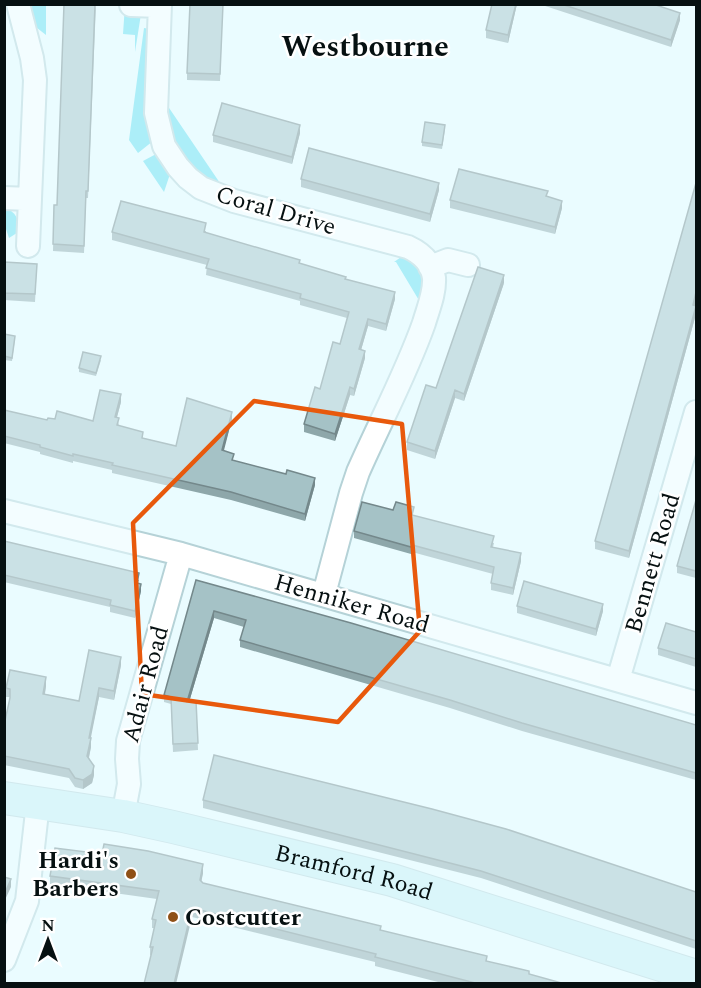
<svg xmlns="http://www.w3.org/2000/svg" width="701" height="988" font-family="Spectral,serif">
<rect width="100%" height="100%" fill="#eafcff"/>
<path fill="#63deef" d="M27,5H46V35L32,24Z
M125,5L141,14L135,52V35L123,34Z
M144,28L151,29L153,141L138,153L129,140Z
M163,99L224,189L195,171L174,143Z
M158,153L171,171L164,192L143,161Z
M4,208C17,212 18,219 20,231L9,238L5,226Z
M404,255C424,269 426,279 420,302L396,262H394Z"/>
<g fill="none" stroke-linecap="round" stroke-linejoin="round">
<g stroke="#b5d2d7" stroke-width="26">
<path id="street" d="M18,4L32,58L35,80L28,246
M160,4L156,113L164,146L178,167L188,178L201,188L234,201L408,247C421,253 432,263 434,278C435,293 428,309 424,323C406,374 380,422 358,472L351,493L324,594
M131,5L160,6
M4,198L30,199
M430,267L448,260L468,265
M4,511L181,554L696,703
M618,680L696,412
M123,816L129,784L127,759L128,741L181,554
M4,960L27,901L38,803"/>
</g>
<g stroke="#b5d2d7" stroke-width="34">
<g id="secondary">
<path id="s1" d="M4,798L123,816L173,827L392,880L696,976"/>
</g>
</g>
<use href="#street" stroke="#fff" stroke-width="22"/>
<use href="#secondary" stroke="#c7eff4" stroke-width="32"/>
</g>
<path fill="#8ea7aa" d="M96,4L88,198H86L84,253L53,251L54,205H57Z
M223,4L220,81L187,80V73Z
M492,4H517L508,43L486,38V30Z
M539,4H653L680,20L671,47Z
M445,129L442,149L422,146V142Z
M300,133L292,164L213,142V135Z
M301,179L439,190L430,222L301,187Z
M450,200L562,208L555,234L450,208Z
M206,231V233L346,279L395,299L386,331L368,326L361,350L365,358L354,396L350,395L335,441L304,432V424L340,344L347,318L300,305V301L206,275L207,265L112,240V232Z
M4,262L37,264L35,302L4,300Z
M504,283L464,401L455,398L435,459L407,450V442L436,388Z
M696,300L695,306L696,314L629,558L595,549V541Z
M4,334L15,339L12,361L4,360Z
M101,360L96,376L79,372V368Z
M121,402L117,417L119,426L143,438L176,446L232,419L223,451L234,461L315,485L305,521L231,500L112,473V470L73,461V463L40,454V452L4,443V410L47,420L93,421Z
M696,500V578L677,573V566Z
M414,516L494,543L493,547L521,561L513,595L491,590V583L493,574L412,552L411,554L354,538V531Z
M4,541L139,580L138,583L141,591L135,618L110,612V607L4,582Z
M196,580L696,725V780L522,731L450,708L240,647V640L244,627L214,618L189,702L196,701L198,750L173,752L171,704L164,702V695Z
M517,606L603,611L596,636L517,613Z
M696,632V667L658,655V648Z
M121,665L114,700L99,697L90,738L91,747L89,758L94,775L92,783L83,789L75,787L69,778L4,765V725L10,697H6V688L46,686L45,694L79,701Z
M203,800L696,892V949L481,878L203,808Z
M203,873L201,881L203,883L381,930L487,961L529,975L565,984H446L375,966V962L192,917L151,955H150V947L154,928H152V919L157,899L50,884V876Z"/>
<path fill="#74888b" d="M516,4H517L508,43V35Z
M680,13V20L671,47V40Z
M300,125V133L292,164V157Z
M439,183V190L430,222V214Z
M562,201V208L555,234V227Z
M504,275V283L464,401V394Z
M395,292V299L386,331V324Z
M696,292V300L693,313V305Z
M696,306V314L629,558V551Z
M368,319V326L359,357V349Z
M365,351V358L354,396V389Z
M350,387V395L335,441V434Z
M455,390V398L435,459V451Z
M121,394V402L115,424V417Z
M232,412V419L222,458V450Z
M315,478V485L305,521V514Z
M521,553V561L513,595V588Z
M141,584V591L135,618V611Z
M603,604V611L596,636V629Z
M214,611V618L187,709V702Z
M121,657V665L114,700V691Z
M46,677V686L43,703V694Z
M99,688V697L89,747V738Z
M91,738V747L87,765V756Z
M94,766V775L92,783L83,789V780Z
M203,864V873L200,889V880Z
M11,879V887L4,902V895Z
M192,908V917L176,984H174Z"/>
<path fill="#a5c2c6" stroke="#74888b" stroke-width="1.5" d="M64,4H95L88,191H86L84,246L53,244L54,205H57Z
M190,4H223L220,74L187,73Z
M492,4H516L508,35L486,30Z
M561,4H653L680,13L671,40Z
M222,103L300,125L292,157L213,135Z
M425,122L445,125L442,145L422,142Z
M309,148L439,183L430,214L301,179Z
M459,169L548,191L546,196L562,201L555,227L450,200Z
M696,183V292L693,305L696,306L629,551L595,541Z
M121,201L206,223L204,232L300,260L299,263L346,277L345,279L395,292L386,324L368,319L359,349L365,351L354,389L350,387L335,434L304,424L315,387L320,389L333,342L340,344L349,312L300,298L301,294L206,268L209,259L112,232Z
M4,262L37,264L35,294L4,293Z
M478,267L504,275L464,394L455,390L435,451L407,442L426,385L436,388Z
M4,334L15,336L12,358L4,356Z
M83,352L101,356L96,373L79,368Z
M100,390L121,394L115,417L119,418L117,425L143,432L142,438L176,446L187,398L232,412L222,450L234,454L232,460L286,474L287,470L315,478L305,514L231,492L112,465L113,463L73,454V456L40,447V445L4,436V410L47,420L48,418L55,419L57,411L93,421Z
M696,500V571L677,566Z
M362,502L393,510L396,502L414,507L412,515L494,536L491,547L521,553L513,588L491,583L494,567L412,545L411,547L354,531Z
M4,541L139,573L137,583L141,584L135,611L110,605L111,600L4,575Z
M196,580L351,623L696,725V773L522,723L450,700L240,640L246,620L214,611L187,702L196,701L198,743L173,744L171,697L164,695Z
M524,581L603,604L596,629L517,606Z
M666,623L696,632V659L658,648Z
M89,650L121,657L114,691L99,688L89,738H91L87,756L94,766L92,774L83,780L75,778L69,769L4,756V725L10,698V689L6,688L10,670L46,677L43,694L79,701Z
M214,755L432,809L506,829L696,892V941L481,871L203,800Z
M104,844L148,851L203,864L200,880L203,883L381,926L380,930L487,956L486,961L529,971V974L565,984H479L375,957L376,954L192,908L174,984H144L153,947H150L156,920L152,919L159,891L50,876L55,848L102,854Z
M4,877L11,879L4,895Z"/>
<path d="M0 0H701V988H0ZM254,401L402,424L420,631L338,722L142,694L133,523Z" fill="#eafcff" fill-opacity=".55" fill-rule="evenodd"/>
<path fill="none" stroke="#e8590c" stroke-width="4.5" stroke-linejoin="round" d="M254,401L402,424L420,631L338,722L142,694L133,523Z"/>
<g fill="#8f5016" stroke="#fff" stroke-width="2">
<circle cx="131" cy="874" r="6"/>
<circle cx="173" cy="917" r="6"/>
</g>
<g text-anchor="middle" stroke-width="5" stroke-linejoin="round" paint-order="stroke">
<g font-size="24" fill="#061011" stroke="#fff">
<text transform="translate(276 210) rotate(16)" y="8">Coral Drive</text>
<text transform="translate(652 563) rotate(-74)" y="8">Bennett Road</text>
<text transform="translate(352 603) rotate(16)" y="8">Henniker Road</text>
<text transform="translate(145 684) rotate(-75)" y="8">Adair Road</text>
<text dy="8" stroke="none"><textPath href="#s1" startOffset="358">Bramford Road</textPath></text>
</g>
<g font-size="24" font-weight="bold" fill="#061011" stroke="#fff" text-anchor="end">
<text x="119" y="868">Hardi's<tspan x="119" dy="28">Barbers</tspan></text>
<text x="185" y="925" text-anchor="start">Costcutter</text>
</g>
<g font-size="30" font-weight="bold" fill="#061011" stroke="#fff">
<text x="365" y="56">Westbourne</text>
</g>
</g>
<rect width="701" height="988" fill="none" stroke="#061011" stroke-width="12"/>
<g transform="translate(48 940)" stroke="#ffffff" stroke-width="4.5" paint-order="stroke">
<path d="M0-4.5L10 22L0 15L-10 22Z" fill="#061011"/>
<text y="-9" font-size="16" font-weight="bold" text-anchor="middle" fill="#061011">N</text>
</g>
</svg>
